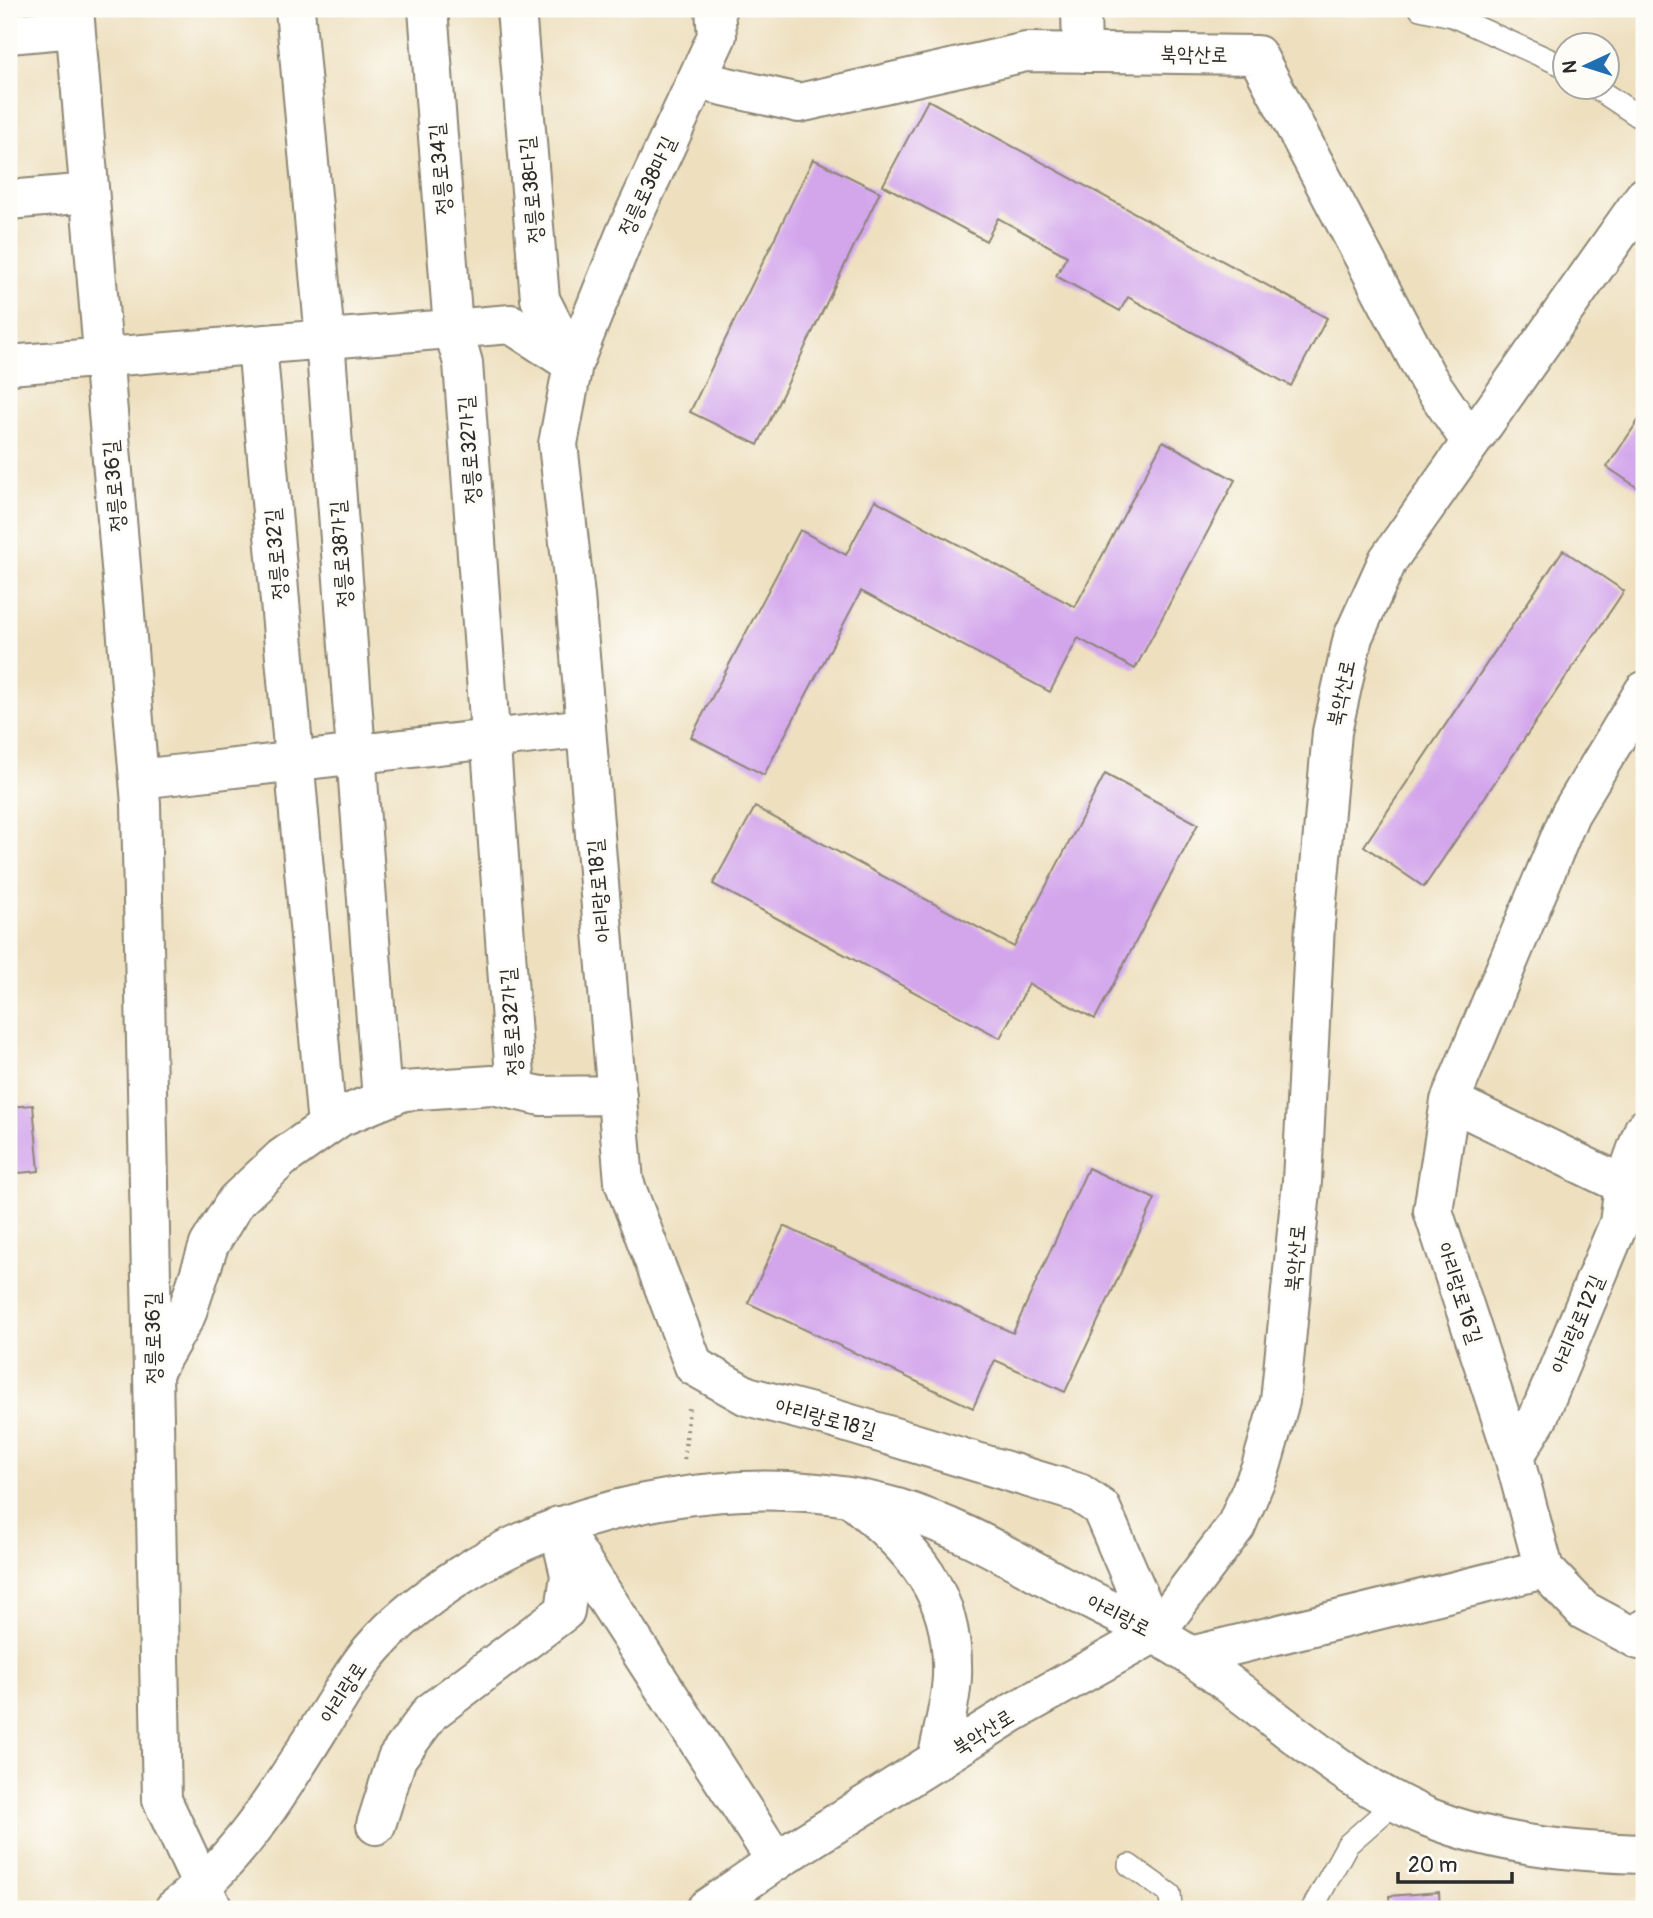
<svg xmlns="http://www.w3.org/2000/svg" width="1653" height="1918" font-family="Pangolin,'Poor Story',sans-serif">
<rect width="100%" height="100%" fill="#fdfcf7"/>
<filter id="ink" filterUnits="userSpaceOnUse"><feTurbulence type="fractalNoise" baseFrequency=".0143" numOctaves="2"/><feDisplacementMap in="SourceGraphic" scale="14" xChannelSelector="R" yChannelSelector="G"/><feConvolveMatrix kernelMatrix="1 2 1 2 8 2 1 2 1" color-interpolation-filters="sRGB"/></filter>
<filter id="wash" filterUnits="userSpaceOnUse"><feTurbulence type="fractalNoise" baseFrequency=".00686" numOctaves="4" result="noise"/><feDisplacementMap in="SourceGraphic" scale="28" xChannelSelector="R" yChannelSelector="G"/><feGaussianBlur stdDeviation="1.57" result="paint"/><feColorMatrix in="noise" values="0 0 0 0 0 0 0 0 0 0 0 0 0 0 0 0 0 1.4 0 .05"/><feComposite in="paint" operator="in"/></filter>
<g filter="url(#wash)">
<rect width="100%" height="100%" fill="#eee0bf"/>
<g id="blocks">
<path fill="#d3a6ec" d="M928,100L1327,318L1291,386L1128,297L1120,311L1056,276L1067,256L998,218L986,241L883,185Z
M813,159L880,192L758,445L690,412Z
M1644,412V492L1607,467Z
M1163,441L1235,480L1135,669L1078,638L1050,692L861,591L764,775L691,737L800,530L846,555L875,500L1075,607Z
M1563,550L1624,591L1424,887L1364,846Z
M1105,774L1198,824L1095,1019L1029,984L1000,1038L713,884L755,807L1014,947Z
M33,1105L39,1171L9,1174V1107Z
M1088,1168L1155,1199L1065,1392L995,1360L973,1408L748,1303L784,1226L1013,1333Z
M1439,1892L1440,1909H1390L1389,1896Z"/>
</g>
</g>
<g filter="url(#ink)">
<use href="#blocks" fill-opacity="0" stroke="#8c8675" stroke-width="2"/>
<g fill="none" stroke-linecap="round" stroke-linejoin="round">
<g stroke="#8c8675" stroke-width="24">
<path id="lane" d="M1420,9L1452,16L1566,67
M1596,88L1644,120
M1129,1865L1170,1894L1171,1909
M1312,1909L1347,1845L1397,1801"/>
</g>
<g stroke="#8c8675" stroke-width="42">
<path id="street" d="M74,9L141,804L162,1800L213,1909
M295,9L325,339L382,1100
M428,9L453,328L463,363L516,1090
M516,9L540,299L572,362
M715,9L717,36L626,232L573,364L558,444L575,596L624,1182L694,1366L747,1396L831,1418L1079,1493L1101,1508L1155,1633
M1081,9L1082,53
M9,34L75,28
M697,80L799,103L1026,52L1257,55L1428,379L1471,442
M9,200L89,193
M257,345L327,1126
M9,365L511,324L573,364
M139,779L586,728
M1450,1101L1624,1185L1644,1188
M154,1371L186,1315L209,1245L236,1201L282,1158L340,1117L404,1091L492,1085L541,1096L617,1095
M1514,1457L1538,1418L1619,1223L1624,1185L1644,1129
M559,1526L776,1861
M1544,1569L1583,1610L1639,1640L1644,1629
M1191,1656L1544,1569L1514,1457L1433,1211L1450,1101L1570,814L1644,691
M376,1825L397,1758L431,1712L565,1611L570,1575L562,1541"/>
</g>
<g stroke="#8c8675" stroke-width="42">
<path id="secondary" d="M852,1499C913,1550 955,1592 952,1676C951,1704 942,1733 937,1761
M174,1909C240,1859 282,1788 325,1719C341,1695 354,1669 374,1647C398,1619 430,1595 461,1575C579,1499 761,1468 897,1508C957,1526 1008,1557 1063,1586C1107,1609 1151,1629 1192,1657C1270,1711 1342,1782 1430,1818C1498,1845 1572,1852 1644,1854
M706,1909L776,1861L1012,1713L1155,1633L1236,1526L1261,1467L1280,1401L1302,1181L1315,924L1332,732L1353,637L1388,560L1644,197"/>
</g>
<path stroke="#8c8675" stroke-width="4.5" stroke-dasharray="2 5" stroke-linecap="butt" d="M684,1459L689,1408"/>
<use href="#lane" stroke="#fff" stroke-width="21"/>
<use href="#street" stroke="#fff" stroke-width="38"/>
<use href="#secondary" stroke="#fff" stroke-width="38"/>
</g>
</g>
<g text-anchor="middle" stroke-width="6" stroke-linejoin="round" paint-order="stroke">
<g font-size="21" fill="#2b2b2b" stroke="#fdfcf7">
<text transform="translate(1194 54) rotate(1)" y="7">북악산로</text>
<text transform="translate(440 169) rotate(-95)" y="7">정릉로34길</text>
<text transform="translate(647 186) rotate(-65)" y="7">정릉로38마길</text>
<text transform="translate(531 190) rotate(-95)" y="7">정릉로38다길</text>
<text transform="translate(469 450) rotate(-94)" y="7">정릉로32가길</text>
<text transform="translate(114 486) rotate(-95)" y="7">정릉로36길</text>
<text transform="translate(276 554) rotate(-95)" y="7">정릉로32길</text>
<text transform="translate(341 554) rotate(-94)" y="7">정릉로38가길</text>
<text transform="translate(1341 693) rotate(-78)" y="7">북악산로</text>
<text transform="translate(599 891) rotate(-95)" y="7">아리랑로18길</text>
<text transform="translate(511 1022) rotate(-94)" y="7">정릉로32가길</text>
<text transform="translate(1295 1258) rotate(-85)" y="7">북악산로</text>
<text transform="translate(1460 1293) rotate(72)" y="7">아리랑로16길</text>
<text transform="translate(1577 1324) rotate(-67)" y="7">아리랑로12길</text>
<text transform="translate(153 1338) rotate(-91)" y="7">정릉로36길</text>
<text transform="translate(826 1418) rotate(15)" y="7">아리랑로18길</text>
<text transform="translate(1119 1615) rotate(27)" y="7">아리랑로</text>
<text transform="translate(343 1692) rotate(-57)" y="7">아리랑로</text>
<text transform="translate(983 1732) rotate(-32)" y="7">북악산로</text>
</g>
</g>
<rect width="1653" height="1918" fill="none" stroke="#fdfcf7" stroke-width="35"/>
<g transform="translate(1586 66) rotate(266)"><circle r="33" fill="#fdfcf7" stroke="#a9a8a5" stroke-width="2"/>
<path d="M0-5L12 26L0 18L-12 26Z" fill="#1f6fb2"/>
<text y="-10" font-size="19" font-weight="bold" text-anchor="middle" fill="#2b2b2b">N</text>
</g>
<path d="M1398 1872v10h114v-10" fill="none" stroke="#2b2b2b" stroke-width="3.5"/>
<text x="1408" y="1872" font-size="21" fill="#2b2b2b" stroke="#fdfcf7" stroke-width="5" paint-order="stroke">20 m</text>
</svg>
